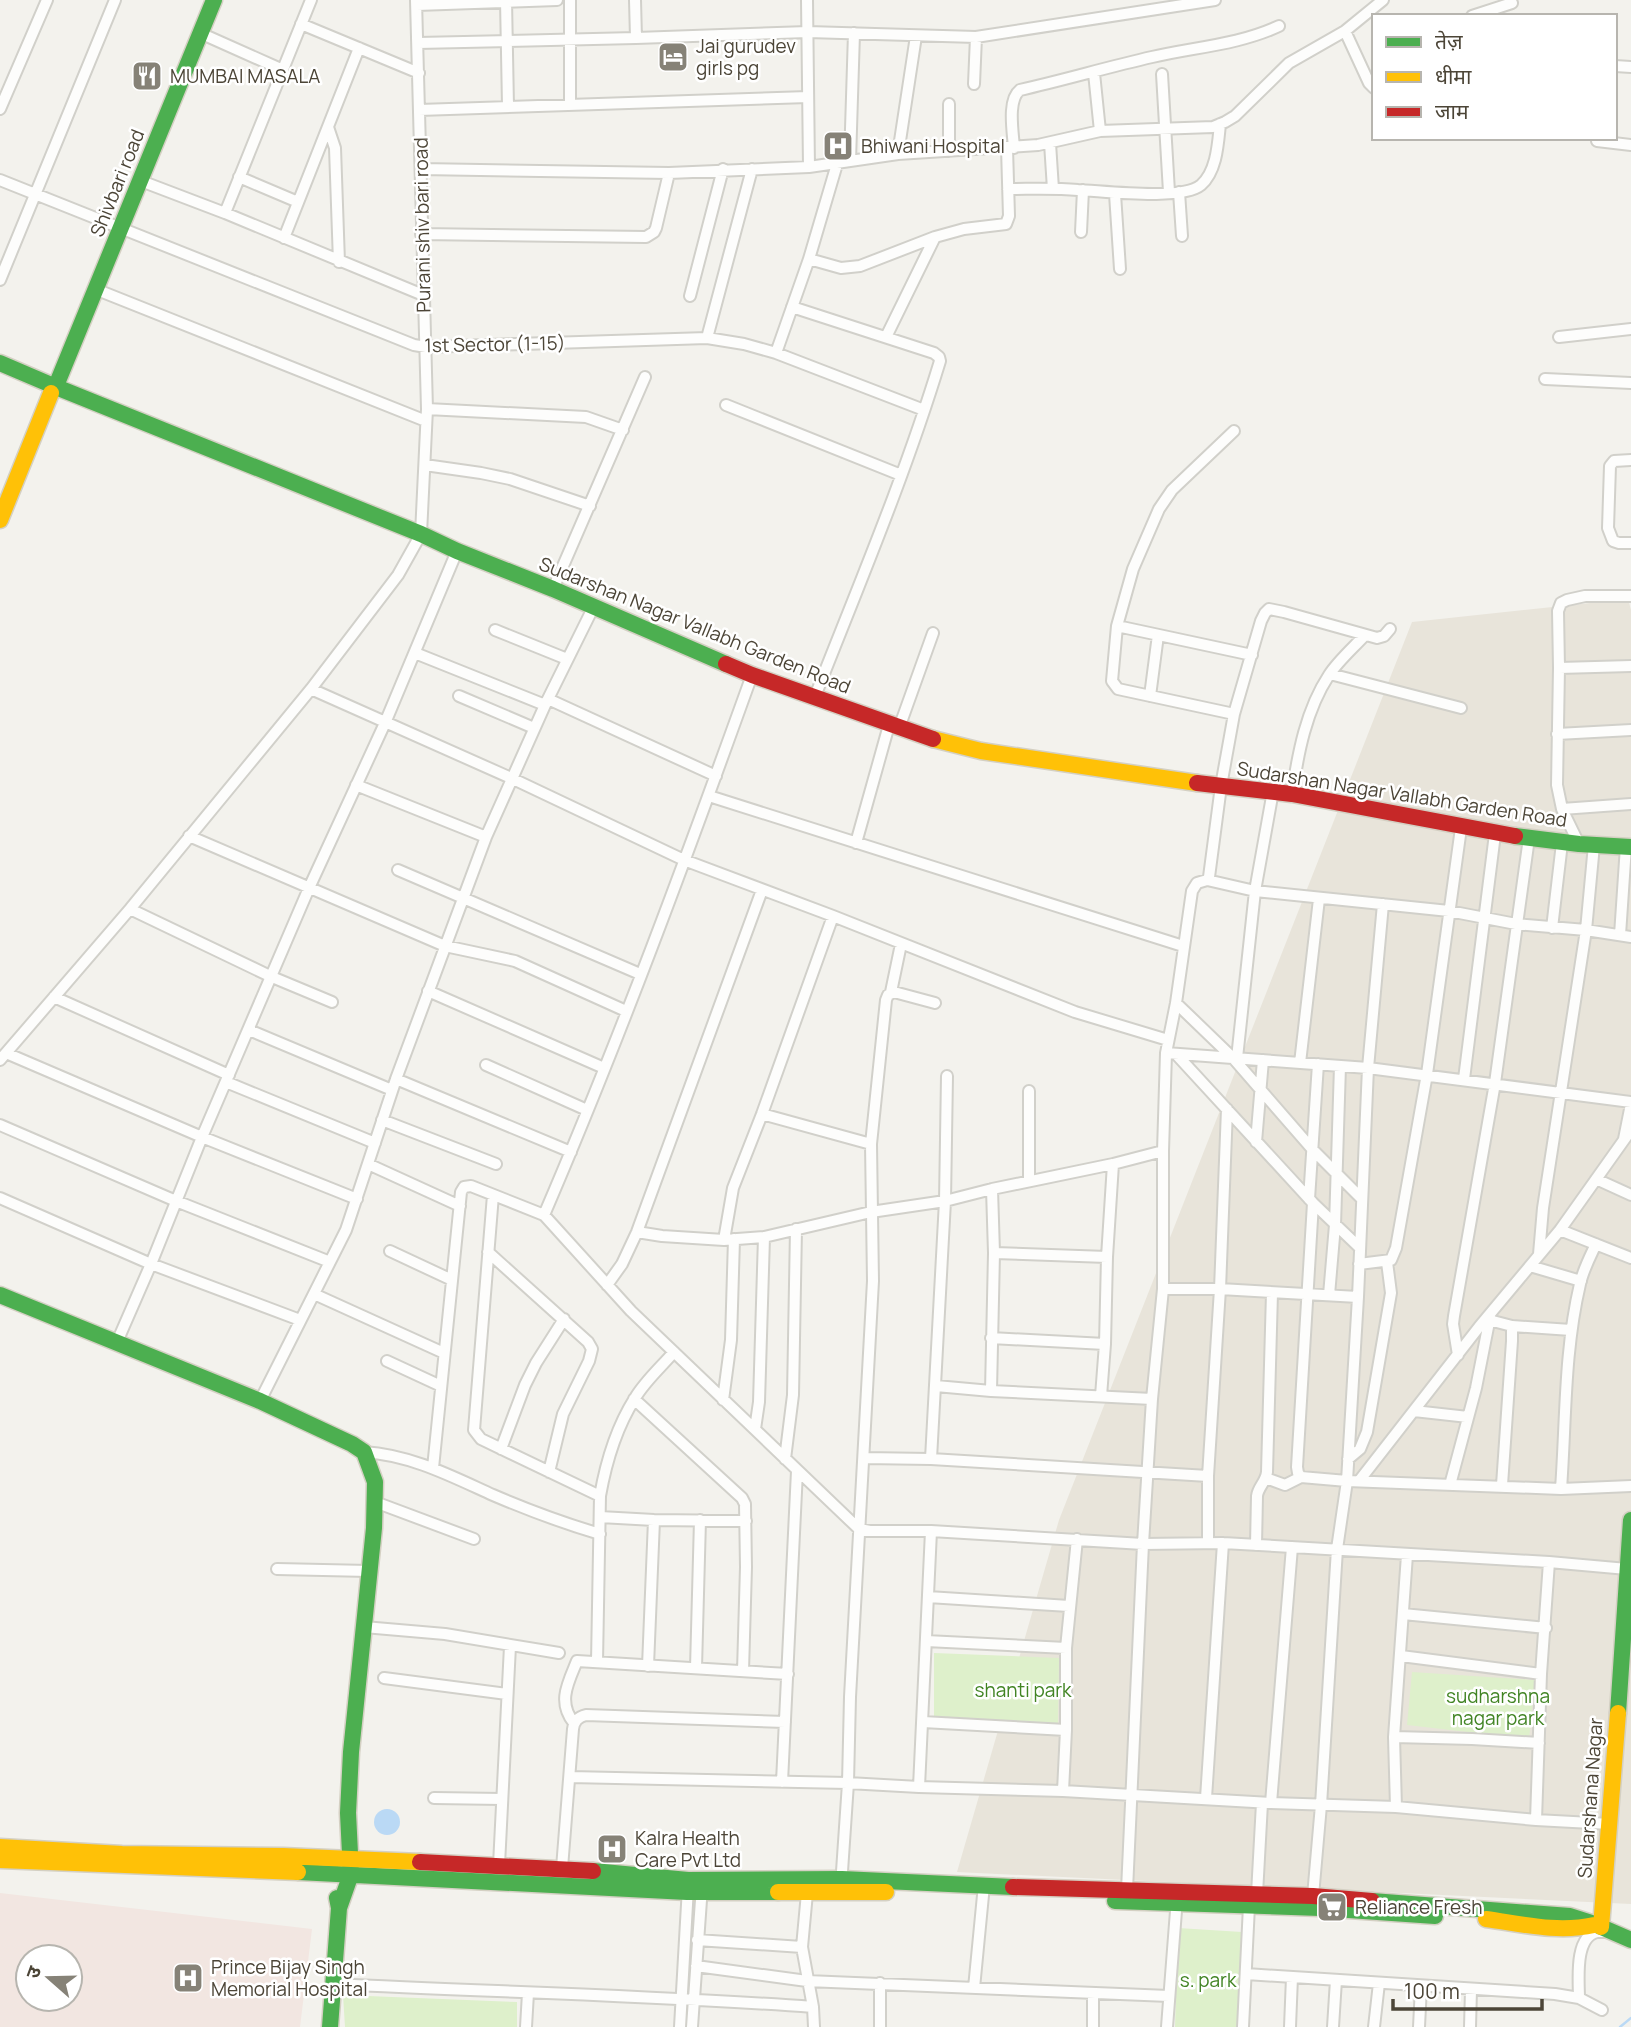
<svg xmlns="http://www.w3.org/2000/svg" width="1631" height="2027" font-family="Manrope,'Noto Sans Devanagari',sans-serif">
<rect width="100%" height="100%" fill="#f3f2ed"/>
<path fill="#e8e4da" d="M1628,599L1631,610V1904L957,1872L1059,1520L1412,622Z"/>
<path fill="#f2e6e1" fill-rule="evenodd" d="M0,1893L312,1929L300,2027H0ZM28,1957H70V1999H28Z"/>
<path fill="#def0cb" d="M934,1653L1059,1658L1058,1726L934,1719Z
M1412,1672L1535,1680L1529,1739L1407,1725Z
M1178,1928L1242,1932L1238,2027H1175Z
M343,1995L517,2002V2027H345Z"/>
<path fill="#bad9f5" d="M374 1822a13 13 0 1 1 26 0a13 13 0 1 1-26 0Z"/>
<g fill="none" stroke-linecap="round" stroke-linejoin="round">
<path stroke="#bad9f5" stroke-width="2.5" d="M1620,2027L1631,2018"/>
<g stroke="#d1d0ca" stroke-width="14">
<path id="street" d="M506,0L508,106
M635,0L636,38
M807,0L809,167
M417,5L557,0
M1472,16L1512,3
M301,24L419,73
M1345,31L1369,83L1374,88
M200,33L283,70
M418,43L636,38L808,32L976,37L1215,0
M1615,66L1631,67
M1094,73L1100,131
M1162,74L1169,192
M974,84L976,37
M570,103V0
M949,104V151
M0,109L47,0
M419,110L808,97
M328,127L335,148L339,262
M1597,141L1631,145
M1050,143L1053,189
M1014,148C1013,132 1007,100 1020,90C1064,80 1108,67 1152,57C1195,47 1238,45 1279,26
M898,154L916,36
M850,161L854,33
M421,169L669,173L809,167L898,154L1038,145L1100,131L1213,127L1225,122L1235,116L1289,63L1345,31L1383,0
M239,177L298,202
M0,180L414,345L426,347L707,338L744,344L776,353L924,410
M141,181L225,213L423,295
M1008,189C1032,189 1055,188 1078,190C1104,191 1182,201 1201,185C1217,171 1218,143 1220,124
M1179,192L1182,236
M1115,194L1120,269
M225,213L311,0
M1081,232L1083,190
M421,234L646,237L654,232L656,228L669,173
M284,238L359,48
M809,259L841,268L860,266L935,237L964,229L1006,224L1009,216L1007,148
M0,280L115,0
M95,289L426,421
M690,296L723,169
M792,307L934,353L939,357L940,361C905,476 858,587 814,699
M886,337L935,237
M1559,337L1631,329
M707,338L752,169
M776,353L809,259L837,164
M1545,379L1631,383
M726,405L901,475
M427,409L586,417L623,430
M1234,431L1172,490L1159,509L1133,569L1117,626L1112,681L1118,689L1234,714
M1631,460L1614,461L1610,466L1608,528L1613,541L1619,543H1631
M425,465L481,473L510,479L590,506
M553,589L645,377
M1117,626L1252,655
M495,630L567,659
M415,653L545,705
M1559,668L1631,666
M1330,674L1461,708
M311,689L511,778L684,860L833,916L1075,1012L1168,1040
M459,696L534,728
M1150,696L1158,635
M548,699L716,776
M899,728L933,633
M1557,734L1631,730
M356,785L486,837
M1292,794C1298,753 1306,710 1329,675C1338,661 1353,648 1365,635
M709,796L1183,946
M1562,809L1631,804
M189,836L445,946L515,961L626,1011
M856,843L889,725
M1579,844L1562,809L1557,785L1559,668L1558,611L1561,603L1567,600L1585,596H1631
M398,870L640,974
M1207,880L1255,891L1449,911L1516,924L1586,930L1631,937
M130,909L272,977L332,1002
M1552,928L1562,843
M1620,935L1626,846
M428,991L604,1068
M891,992L901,944
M54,997L229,1075
M1176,1003L1233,1058L1313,1150L1361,1198
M249,1030L392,1090
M6,1053L202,1137L357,1199
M1166,1053L1368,1068L1631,1102
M1176,1054L1313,1203L1359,1247
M1237,1058L1255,891L1273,791
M0,1060L130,909L311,689L398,575L421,534L427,409L416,0
M1300,1063L1319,899
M486,1065L587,1110
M396,1079L571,1152
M1464,1079L1495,834
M226,1082L375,1143
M1029,1091V1181
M762,1114L871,1144
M382,1120L496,1164
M0,1125L176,1201L330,1262
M1624,1139L1631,1104
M1256,1142L1263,1060
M368,1164L460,1206
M1596,1179L1631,1195
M493,1195L474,1430L481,1439L600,1496
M0,1198L151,1264L300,1320
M1309,1199L1318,1064
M1313,1203L1297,1467L1298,1473L1301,1477L1347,1481L1561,1489L1631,1486
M544,1215C620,1038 687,856 752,675
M1560,1230L1631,1258
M637,1232L662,1236L724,1240L764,1237L871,1212L945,1201L992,1189L1113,1164L1163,1151L1166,1053L1176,1003L1192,891L1197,883L1207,880L1209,877L1221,786L1234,714L1261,621L1265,613L1269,609L1284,612L1377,638L1384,636L1390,629
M724,1240L733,1188L762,1114L833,916
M390,1251L452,1280
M488,1252L588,1342L592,1349L589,1361L563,1414L549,1472
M994,1253L1107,1257
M1539,1254L1543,1208L1586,930L1594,845
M1359,1264L1391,1260L1396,1248L1427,1074L1461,828
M1530,1266L1581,1281
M607,1285L622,1264L637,1232L762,890
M1163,1289H1220L1358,1297
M314,1294L444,1353
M1329,1295L1335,1225L1340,1066
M1489,1320L1512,1326L1571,1330
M991,1338L1105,1344
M117,1342L151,1264L202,1137L309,888L385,723L457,551
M1458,1355L1453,1324L1454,1316L1495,1083L1529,838
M387,1361L441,1386
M936,1386L991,1391L1152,1399
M991,1391L994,1253L992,1189
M1101,1396L1105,1344L1107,1257L1113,1164
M634,1399L742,1498L745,1504L746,1567L743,1671
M723,1400L731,1340L734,1239
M260,1401L346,1230L396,1079L486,837L545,705L594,606
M1414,1411L1468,1417
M755,1429L759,1402L764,1237
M501,1449L525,1385L536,1363L564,1319
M364,1452C411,1455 451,1476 493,1495C528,1510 563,1523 600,1534
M864,1458L931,1459L1208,1476L1220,1289L1227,1109
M785,1459L793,1395L796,1229
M931,1459L945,1201L947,1076
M1348,1459L1360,1449L1367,1432L1391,1293L1387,1262
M433,1468L461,1192L464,1187L471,1186L544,1215L631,1311L859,1529L870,1531H931L1143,1544L1223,1543L1549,1562L1627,1569
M1266,1478L1285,1485L1301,1477
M1359,1481L1479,1327L1560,1230L1631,1130
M1450,1485L1476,1388L1490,1317
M1502,1485L1512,1341V1326
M1561,1489C1566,1420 1564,1352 1580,1284C1583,1270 1590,1257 1596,1244
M375,1502L474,1539
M600,1517L654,1520L746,1521
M1208,1542V1476
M1256,1545L1257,1496C1258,1487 1266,1482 1267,1472L1272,1293
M277,1569L369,1571
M928,1597L1069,1606
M1403,1614L1546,1628
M364,1627L445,1634L559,1653
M926,1641L1066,1648
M1401,1656L1541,1674
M597,1662L600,1496C606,1462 616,1428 635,1398C645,1381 661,1367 674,1352
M648,1666L654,1520
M696,1668L700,1520
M384,1678L507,1694
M923,1722L1066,1730
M574,1723C557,1702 568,1683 577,1661L788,1674
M1394,1737L1472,1739L1539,1743
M570,1777L848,1783L919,1787L1063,1791L1271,1803L1396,1807L1536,1820L1610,1824
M782,1782L797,1471
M919,1787L931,1531
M1063,1791L1066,1730V1648L1077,1539
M434,1798L502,1799
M1206,1798L1223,1543
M1271,1803L1292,1547
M1396,1807L1394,1737L1407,1555
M1536,1820L1541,1674L1549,1562
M499,1865L510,1646
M562,1868L573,1729C574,1721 578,1717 586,1715L785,1722
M841,1886L848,1783L850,1697L873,1281L871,1144L886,1000L888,995L894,992L935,1003
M1127,1890L1143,1544L1152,1399L1163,1289V1151
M807,1893L802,1947L813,2007L814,2027
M1257,1894L1262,1803
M1313,1896L1321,1805L1337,1549L1347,1481L1358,1297L1368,1068L1383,904
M697,1940L802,1947
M696,1966L807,1981L1169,1996
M1246,1974L1555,1994L1579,1998L1602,2010
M333,1984C493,1992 653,1995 813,2007
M974,1988L984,1885
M1093,1993V2027
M1579,1998C1579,1981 1574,1937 1597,1932C1600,1932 1604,1932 1608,1932
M526,2027L528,1993
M680,2027L688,1887
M692,2027L702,1886
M880,2027V1983
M1167,2027L1177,1898
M1243,2027L1249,1906
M1290,2027L1292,1977
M1333,2027L1336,1980
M1374,2027L1379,1983
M1419,2027L1421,1986
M1470,2027L1471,1990"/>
</g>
<g stroke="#d4d0c3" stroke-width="19">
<path id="fast" d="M0,363L49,384
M58,381L214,0
M61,389L421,534L457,551L553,589L726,664
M1515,836L1579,844L1631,847
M0,1295L260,1401L352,1444L364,1452L375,1482L374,1528L351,1752L348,1813L351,1874L339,1908
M1618,1713L1631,1520
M593,1871L688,1880L842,1879L1013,1887
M298,1872L687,1892H778
M1115,1901L1320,1908L1435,1916
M1372,1901L1570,1916L1592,1923L1631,1940
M330,2027L339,1908L337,1898"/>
</g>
<g stroke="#d4d0c3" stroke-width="19">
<path id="slow" d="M0,520L51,393
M933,739L981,751L1197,783
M0,1847L122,1854L283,1856L420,1862
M0,1860L298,1872
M778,1892H886
M1486,1919C1522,1924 1558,1933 1594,1925
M1601,1927L1618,1713"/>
</g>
<g stroke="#d4d0c3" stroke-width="19">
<path id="jam" d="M726,664L752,675L933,739
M1197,783L1292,794L1515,836
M420,1862L593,1871
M1013,1887L1313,1896L1372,1901"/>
</g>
<use href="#street" stroke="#fdfdfc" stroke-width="10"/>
<use href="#fast" stroke="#4caf50" stroke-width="16"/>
<use href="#slow" stroke="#ffc107" stroke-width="16"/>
<use href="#jam" stroke="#c62828" stroke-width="16"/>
</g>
<defs>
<g id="hotel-square" transform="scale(1.575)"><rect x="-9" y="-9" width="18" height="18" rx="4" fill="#868277" stroke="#fff"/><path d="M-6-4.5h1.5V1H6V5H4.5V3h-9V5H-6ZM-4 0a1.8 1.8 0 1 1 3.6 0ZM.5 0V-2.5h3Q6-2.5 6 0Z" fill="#fff"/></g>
<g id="restaurant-square" transform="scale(1.575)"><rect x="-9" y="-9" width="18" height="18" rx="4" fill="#868277" stroke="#fff"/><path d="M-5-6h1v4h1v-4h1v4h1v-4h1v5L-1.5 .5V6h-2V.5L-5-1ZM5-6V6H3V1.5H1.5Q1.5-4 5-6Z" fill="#fff"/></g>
<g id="hospital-square" transform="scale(1.575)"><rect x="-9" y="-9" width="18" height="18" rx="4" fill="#868277" stroke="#fff"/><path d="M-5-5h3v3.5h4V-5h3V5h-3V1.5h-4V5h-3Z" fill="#fff"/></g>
<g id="supermarket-square" transform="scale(1.575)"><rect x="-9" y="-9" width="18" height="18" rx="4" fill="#868277" stroke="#fff"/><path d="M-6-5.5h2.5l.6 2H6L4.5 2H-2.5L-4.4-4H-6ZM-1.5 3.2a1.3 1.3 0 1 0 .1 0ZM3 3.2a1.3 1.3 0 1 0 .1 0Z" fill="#fff"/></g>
</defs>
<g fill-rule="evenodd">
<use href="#hotel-square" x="673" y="57"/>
<use href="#restaurant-square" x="147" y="76"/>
<use href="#hospital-square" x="838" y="146"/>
<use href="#hospital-square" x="612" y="1849"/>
<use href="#supermarket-square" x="1332" y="1907"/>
<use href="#hospital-square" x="188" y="1978"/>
</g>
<g text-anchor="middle" stroke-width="5" stroke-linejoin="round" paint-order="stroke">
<g font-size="19" fill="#4c4537" stroke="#fff" text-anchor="start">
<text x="696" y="53">Jai gurudev<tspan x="696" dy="22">girls pg</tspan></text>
<text x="170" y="83">MUMBAI MASALA</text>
<text x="861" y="153">Bhiwani Hospital</text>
<text x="635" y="1845">Kalra Health<tspan x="635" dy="22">Care Pvt Ltd</tspan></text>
<text x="1355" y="1914">Reliance Fresh</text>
<text x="211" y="1974">Prince Bijay Singh<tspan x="211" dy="22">Memorial Hospital</tspan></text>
</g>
<g font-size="19" fill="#4c4537" stroke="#fff">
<text transform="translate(117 183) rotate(-68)" y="7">Shivbari road</text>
<text transform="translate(422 225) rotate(-91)" y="7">Purani shiv bari road</text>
<text transform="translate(495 344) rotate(-1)" y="7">1st Sector (1-15)</text>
<text transform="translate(695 625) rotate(22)" y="7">Sudarshan Nagar Vallabh Garden Road</text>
<text transform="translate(1402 794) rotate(9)" y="7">Sudarshan Nagar Vallabh Garden Road</text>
<text transform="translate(1590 1798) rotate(-86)" y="7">Sudarshana Nagar</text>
</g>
<g font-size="19" fill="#418423" stroke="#fff">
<text x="1023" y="1697">shanti park</text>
<text x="1498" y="1703">sudharshna<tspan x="1498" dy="22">nagar park</tspan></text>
<text x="1208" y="1987">s. park</text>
</g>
</g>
<rect x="1372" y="14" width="245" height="126" fill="#ffffff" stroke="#b7b5af" stroke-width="2"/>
<rect x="1386" y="37" width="35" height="10" fill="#4caf50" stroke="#b7b5af" stroke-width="2"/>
<text x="1435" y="49" font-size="21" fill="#4c4537">तेज़</text>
<rect x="1386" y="72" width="35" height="10" fill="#ffc107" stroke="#b7b5af" stroke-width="2"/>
<text x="1435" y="84" font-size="21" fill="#4c4537">धीमा</text>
<rect x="1386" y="107" width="35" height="10" fill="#c62828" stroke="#b7b5af" stroke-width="2"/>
<text x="1435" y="119" font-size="21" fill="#4c4537">जाम</text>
<g transform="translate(49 1978) rotate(290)"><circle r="33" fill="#ffffff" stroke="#b7b5af" stroke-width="2"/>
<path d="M0-5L12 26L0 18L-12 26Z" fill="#868277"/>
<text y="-10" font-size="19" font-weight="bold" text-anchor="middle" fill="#4c4537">उ</text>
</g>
<path d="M1393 1999v10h149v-10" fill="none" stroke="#4c4537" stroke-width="3.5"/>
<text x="1404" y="1999" font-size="21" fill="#4c4537" stroke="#ffffff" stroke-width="5" paint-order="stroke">100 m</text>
</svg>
